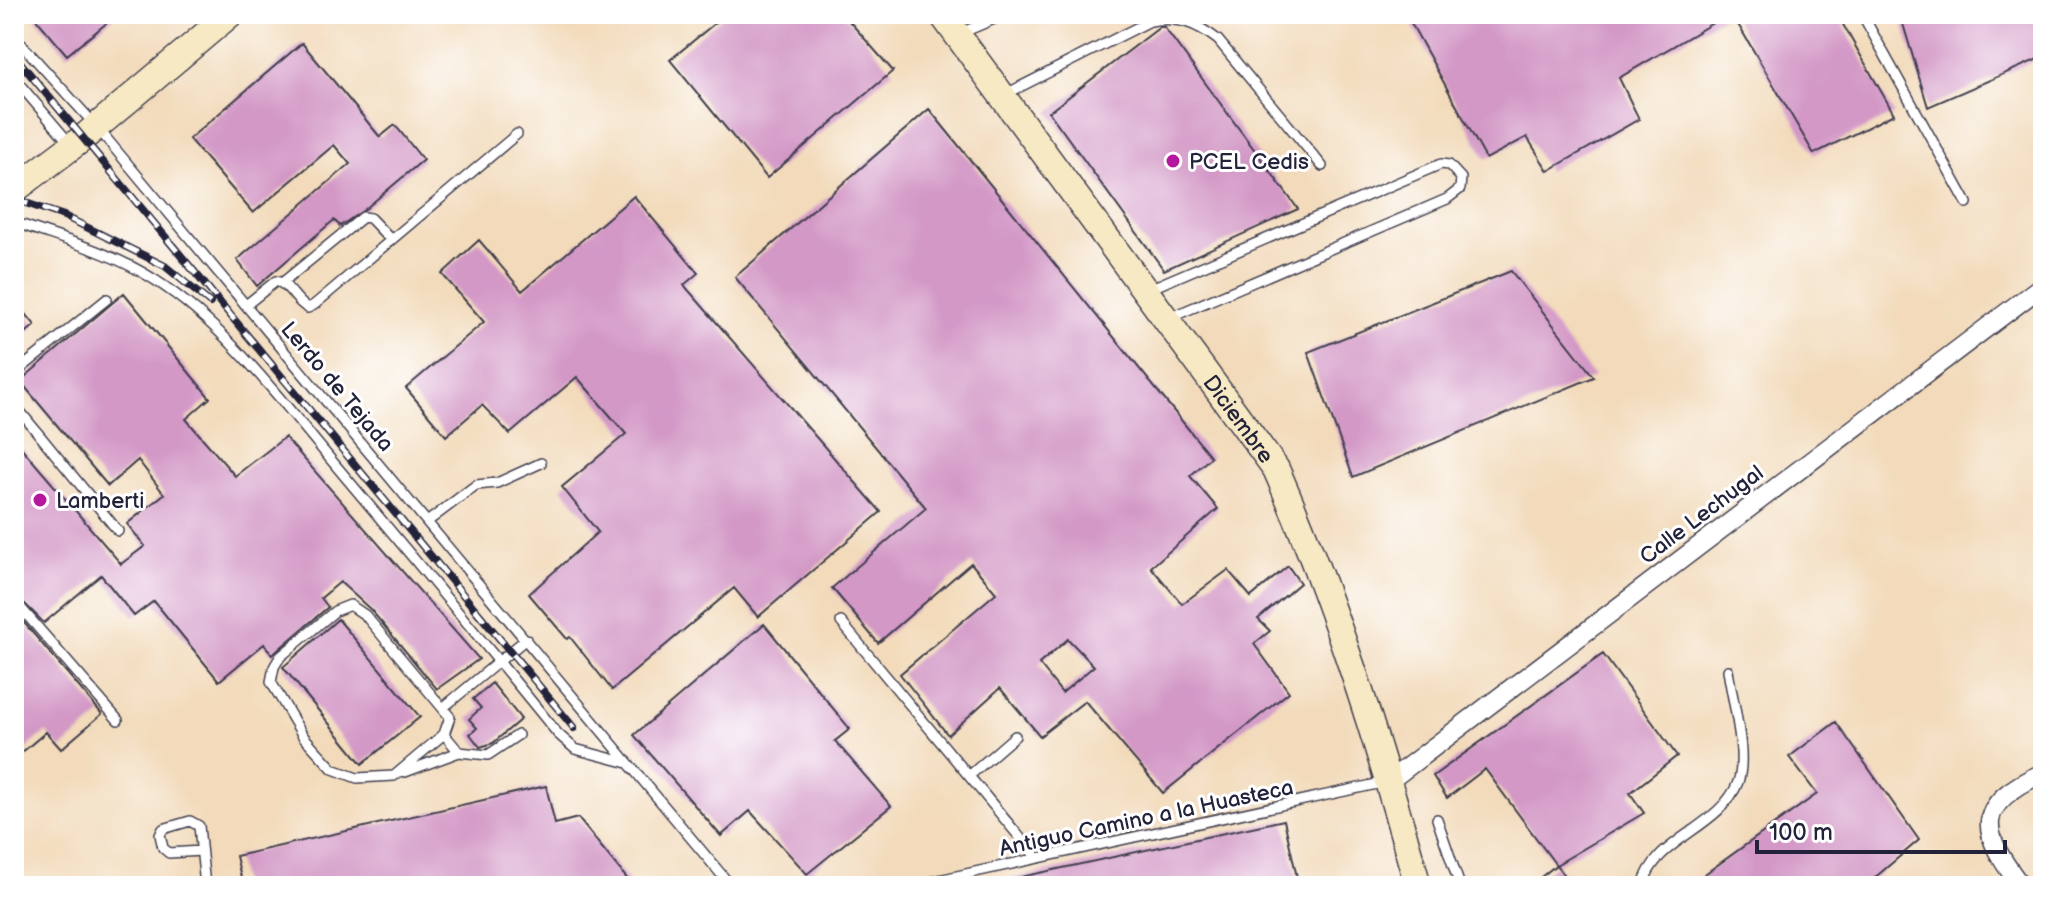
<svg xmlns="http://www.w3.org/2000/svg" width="2057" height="900" font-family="'Balsamiq Sans',sans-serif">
<rect width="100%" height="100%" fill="#fff"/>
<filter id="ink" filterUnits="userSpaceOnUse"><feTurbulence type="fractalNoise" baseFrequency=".0125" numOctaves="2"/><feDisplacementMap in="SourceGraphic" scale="16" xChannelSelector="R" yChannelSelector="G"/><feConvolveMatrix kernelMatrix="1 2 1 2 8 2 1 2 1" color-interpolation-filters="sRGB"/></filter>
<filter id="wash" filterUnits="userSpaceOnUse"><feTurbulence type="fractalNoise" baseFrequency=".006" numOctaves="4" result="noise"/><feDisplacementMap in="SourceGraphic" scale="32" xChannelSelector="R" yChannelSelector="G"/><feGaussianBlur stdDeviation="1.8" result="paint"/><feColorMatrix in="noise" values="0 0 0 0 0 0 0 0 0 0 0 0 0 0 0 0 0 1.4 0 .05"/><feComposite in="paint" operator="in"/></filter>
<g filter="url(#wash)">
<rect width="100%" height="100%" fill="#f2daba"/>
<g id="blocks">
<path fill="#d398c6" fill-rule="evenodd" d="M32,14H118L67,55Z
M726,14H843L893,71L767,178L670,60Z
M1406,14H1728L1619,78L1639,119L1548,171L1527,137L1486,159Z
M1732,14H1837L1894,114L1814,154Z
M1900,14H2043V57L1928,107Z
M1160,27H1164L1298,209L1164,270L1049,112Z
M302,43L380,137L395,125L423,160L364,210L340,226L334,220L257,286L237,260L350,164L334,145L253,213L189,139Z
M929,109L1211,457L1190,476L1218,509L1151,567L1182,604L1228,570L1251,597L1288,566L1300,583L1258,619L1270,631L1254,644L1289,692L1163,793L1085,701L1040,736L1000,688L948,735L900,674L996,593L971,563L878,643L832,588L926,508L735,277ZM1068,639L1094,666L1062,693L1039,664Z
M634,196L698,273L684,285L881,512L758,617L734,588L612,690L570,637L567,639L529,594L598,532L562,487L626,434L577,377L510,434L482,405L446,436L406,388L484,322L442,274L479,240L522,291Z
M1511,271L1594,377L1353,477L1308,352Z
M124,293L210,398L186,419L235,476L285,437L479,659L437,689L371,610L340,582L321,598L328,607L272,655L264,644L219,681L154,601L134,616L101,575L44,623L14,593V439L121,564L145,546L127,524L164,494L138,460L108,486L20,381Z
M14,299L35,325L14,343Z
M14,611L102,714L61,749L46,732L14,759Z
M338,619L420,717L362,764L283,667Z
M764,624L850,729L835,741L891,806L807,874L750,811L721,836L634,735Z
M1603,654L1677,756L1630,793L1644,813L1556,865L1485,769L1447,798L1433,776Z
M492,683L521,719L493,743L480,747L470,734L477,728L469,719L481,708L473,699Z
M1836,722L1919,840L1865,886H1688L1817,794L1789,757Z
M546,786L555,824L578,818L633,886H243L236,856Z
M1284,820L1299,886H1008L1007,880Z
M1556,865L1574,886H1530Z"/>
</g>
</g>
<g filter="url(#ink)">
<use href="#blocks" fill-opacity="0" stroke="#413e4e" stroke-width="2"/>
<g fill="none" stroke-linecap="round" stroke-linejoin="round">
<g stroke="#413e4e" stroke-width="12">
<path id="lane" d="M1862,14L1967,203
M961,33L1006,14
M14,36L96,126L731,886
M14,78L72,146
M1006,94L1150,21C1178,16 1196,23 1218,40L1322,166
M14,222C61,239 112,252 155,280C227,326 282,402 337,467C411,555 485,644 558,734L575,749L628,763
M282,283L363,217L370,218L391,240
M1147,290L1441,164L1449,165L1461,178L1460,189L1447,199L1169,318
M246,305L276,281C290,284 295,302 308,308L314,305L517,134
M14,374L107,299
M14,404L118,531
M427,522L476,485L497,483L541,463
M14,600L118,720
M350,605L365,615L450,717L444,734L394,776L357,778L333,769L303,736L271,682L274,667L280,657L335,611Z
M841,622L1037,858
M444,707L526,639
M444,734L459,752
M405,772L459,752L488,755L518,735
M969,776L1015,736
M1437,819L1460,886
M201,851L169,853L163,848L160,835L163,829L190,821L199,826L205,886
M911,886L1386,782
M1643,886C1653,839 1721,828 1738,782C1748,754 1732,700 1728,670"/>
</g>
<g stroke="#413e4e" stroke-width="21">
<path id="street" d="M1389,781L2043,285
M2021,886C1980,832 1972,805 2043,773"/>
</g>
<g stroke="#413e4e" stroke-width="29">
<g id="secondary">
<path id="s1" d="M942,14L1276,469C1335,603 1379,745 1418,886"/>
<path d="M14,190L83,138L230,14"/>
</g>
</g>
<use href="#lane" stroke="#fff" stroke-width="9"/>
<use href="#street" stroke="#fff" stroke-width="18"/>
<use href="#secondary" stroke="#f7e9c3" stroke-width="26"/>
<g stroke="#22223b" stroke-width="8">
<path id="rail" d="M14,55L574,728
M14,199L64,216L165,266L210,303"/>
</g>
<use href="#rail" stroke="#fff" stroke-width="5" stroke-dasharray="15" stroke-linecap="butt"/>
</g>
</g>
<g fill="#b5179e" stroke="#fff" stroke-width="3">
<circle cx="1173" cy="161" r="8"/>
<circle cx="40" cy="500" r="8"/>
</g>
<g text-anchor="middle" stroke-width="6" stroke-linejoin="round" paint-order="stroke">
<g font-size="22" fill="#22223b" stroke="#fff" text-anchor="start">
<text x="1189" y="169">PCEL Cedis</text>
<text x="56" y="508">Lamberti</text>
</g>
<g font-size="22" fill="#22223b" stroke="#fff">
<text transform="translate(338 386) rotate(50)" y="8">Lerdo de Tejada</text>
<text dy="8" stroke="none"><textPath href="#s1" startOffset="502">Diciembre</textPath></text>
<text transform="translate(1701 514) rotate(-37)" y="8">Calle Lechugal</text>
<text transform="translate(1146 817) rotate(-12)" y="8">Antiguo Camino a la Huasteca</text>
</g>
</g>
<rect width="2057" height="900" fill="none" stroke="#fff" stroke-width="48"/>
<path d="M1757 840v12h248v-12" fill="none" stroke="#22223b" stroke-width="4"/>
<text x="1769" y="840" font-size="24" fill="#22223b" stroke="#ffffff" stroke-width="6" paint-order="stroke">100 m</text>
</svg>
